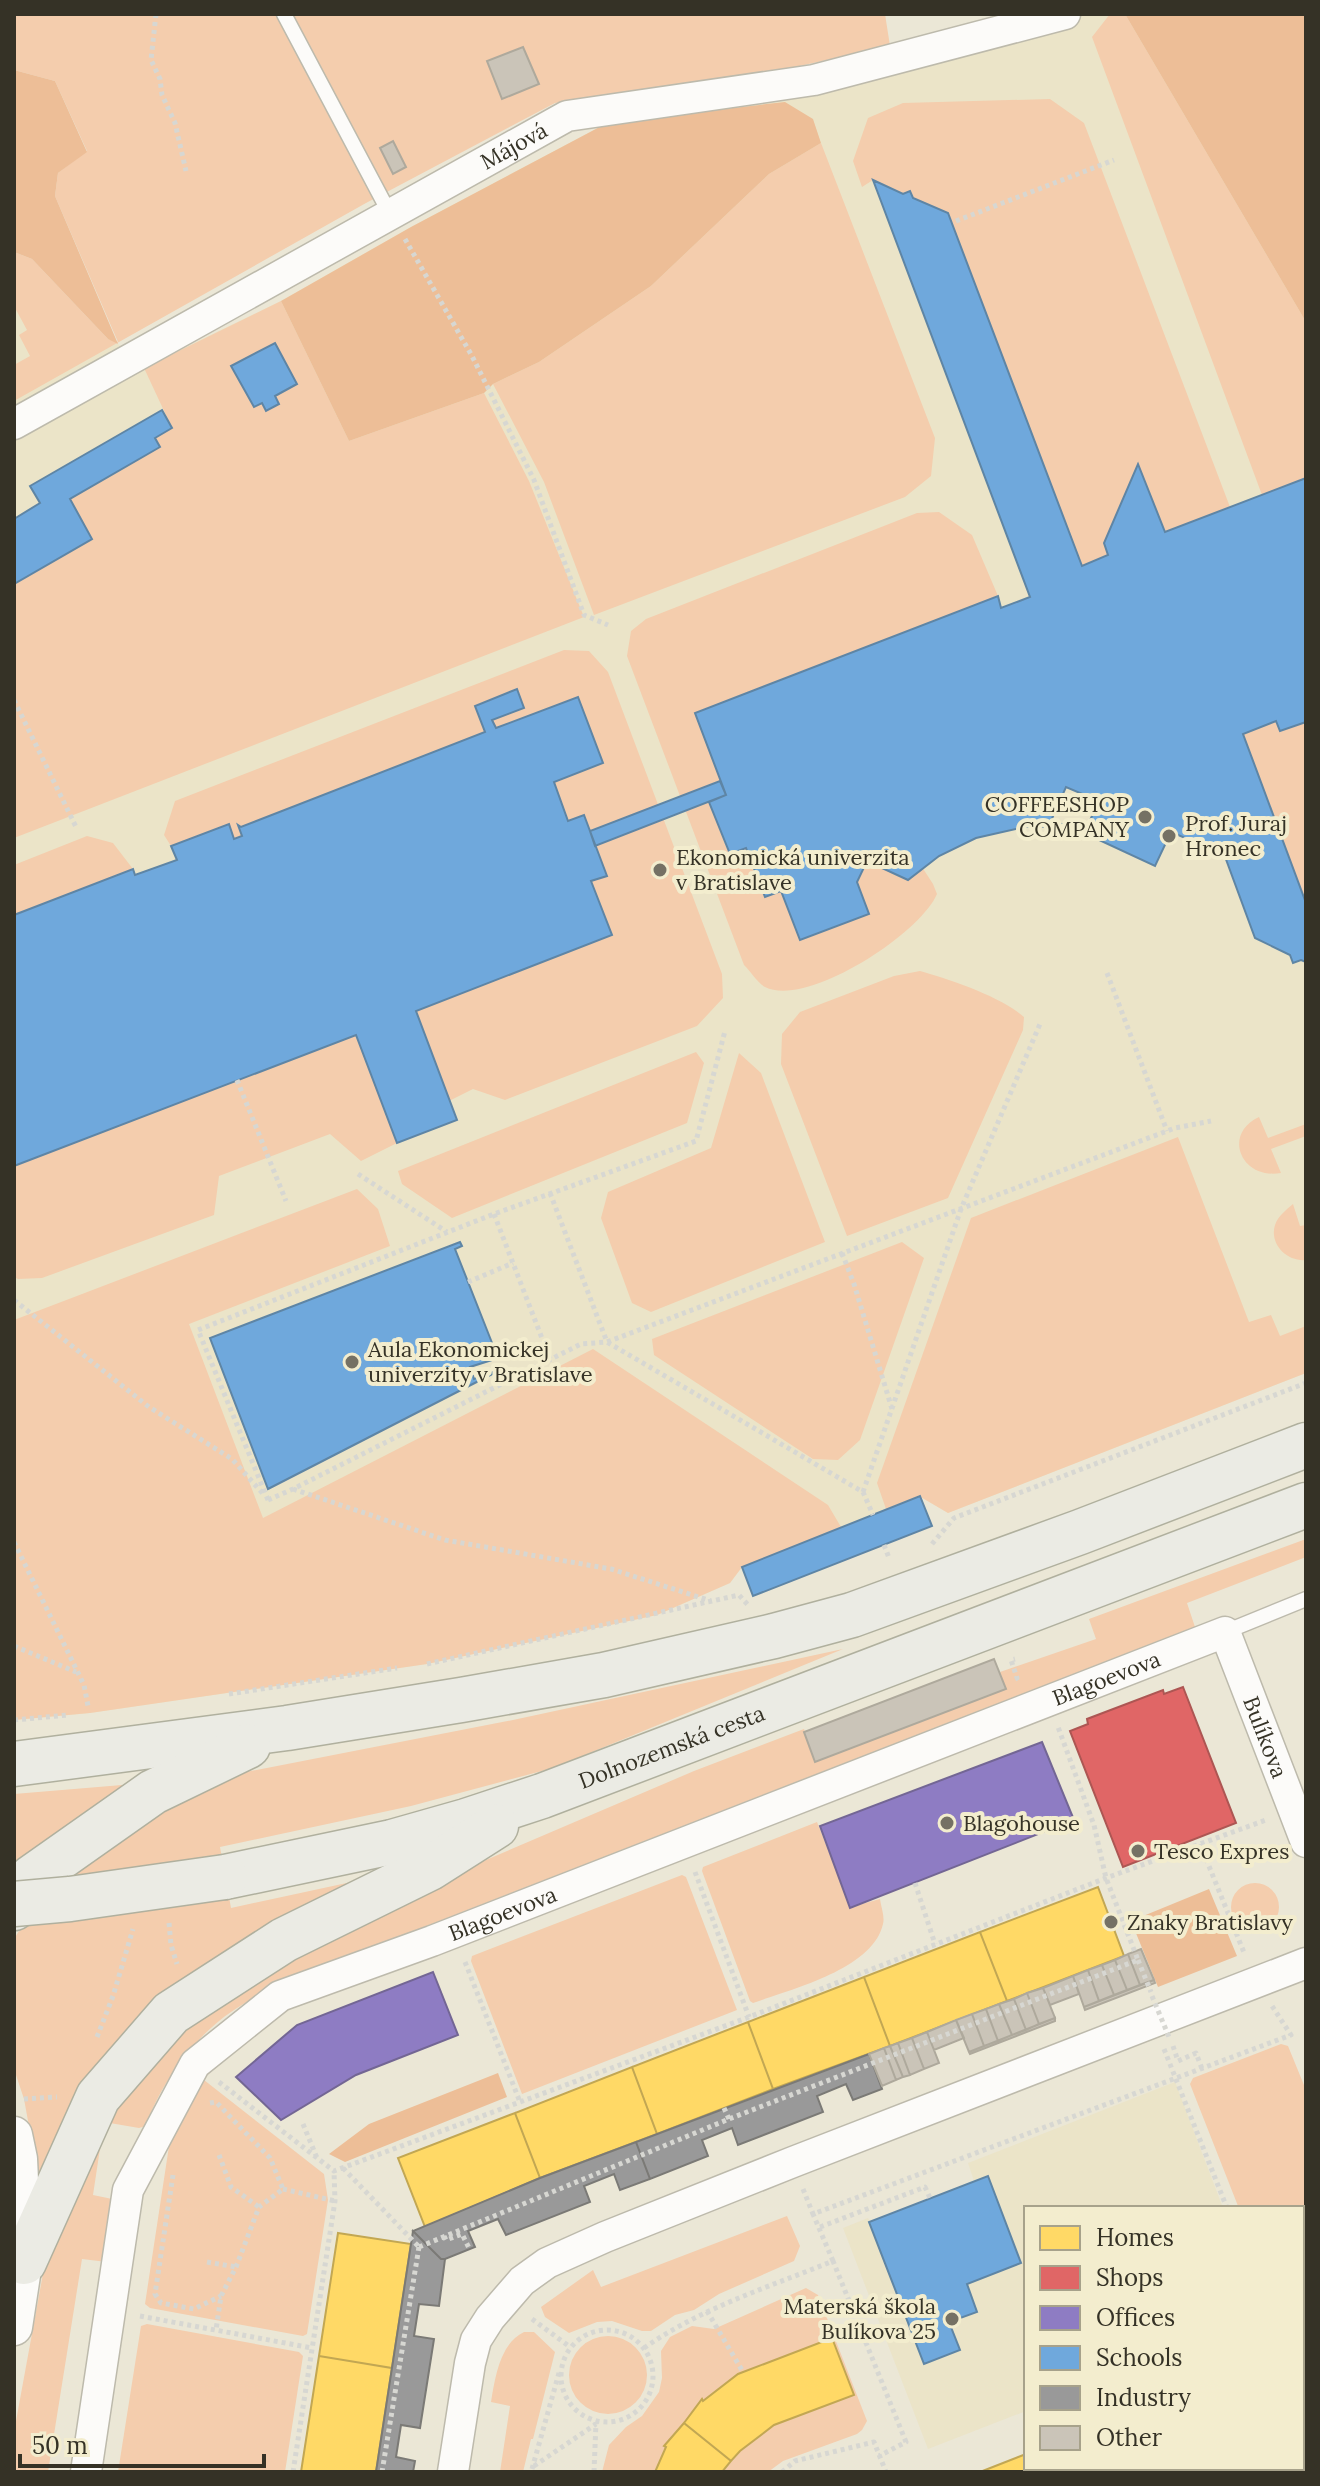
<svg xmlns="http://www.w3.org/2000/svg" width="1320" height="2486" font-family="Lora,serif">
<rect width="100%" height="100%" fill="#ebe7d6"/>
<path fill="#ebe4c8" d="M1069,14H1306V1373L948,1513L919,1496L742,1567L730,1583L657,1615L427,1664L90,1713L14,1720V252L108,339L118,344L144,367L281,301L411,227L609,122Z
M1175,2082L1223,2208H1026V2411L928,2449L843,2228L868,2218L870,2222L974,2181L968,2163Z"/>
<path fill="#f4cdad" d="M14,14H885L890,46L740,79L555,103L366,203L14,401V365L30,356L19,335L27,330L14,306V252L32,259L108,339L118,342L55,196L58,173L87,151L55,81L14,70Z
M1110,14H1125L1306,322V478L1262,495L1092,37Z
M1050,99L1084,123L1230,507L1165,532L1138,465L1104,543L1108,555L1082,566L954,230L913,198L910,191L903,194L873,180L862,187L853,161L868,118L903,103Z
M821,143L935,438L931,476L905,497L594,615L544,482L493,384L539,362L651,286L769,174Z
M281,301L349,441L484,393L529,481L584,617L14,838V584L92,539L70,499L159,447L155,438L172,428L144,368Z
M939,512L972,535L998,596L695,713L726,795L709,802L729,854L746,848L765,897L781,891L800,940L869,914L857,882L867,861L907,880L922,867L933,884L937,894C920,934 807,1008 765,987C758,983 750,971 744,965L627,656L631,631L646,619L917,513Z
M564,650L589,651L608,672L722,974L723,998L697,1026L505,1100L473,1089L449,1101L416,1011L612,935L591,881L606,876L583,815L568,821L554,782L603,763L578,698L496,728L492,720L485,732L241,827L239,825L242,836L234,839L228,824L171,846L164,835L175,801Z
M1276,721L1306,722V903L1243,734Z
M87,836L113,843L133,869L14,915V865Z
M920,971C949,979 1002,997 1024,1017L1023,1030L948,1198L847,1236L781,1064L782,1034L800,1012L894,976Z
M356,1035L397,1143L361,1161L330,1134L219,1176L214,1215L42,1278L18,1279L14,1277V1166Z
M696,1052L704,1063L687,1123L452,1218L402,1184L398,1171Z
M739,1053L761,1073L825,1242L651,1312L632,1303L601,1218L608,1192L711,1148Z
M1259,1117L1268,1138L1306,1124V1136L1271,1149L1281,1173C1241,1180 1222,1134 1259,1117Z
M1178,1137L1249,1322L1271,1315L1280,1336L1306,1326V1373L948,1513L919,1496L886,1509L877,1483L971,1218Z
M357,1189L378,1209L390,1246L189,1324L263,1518L593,1349L828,1505L841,1527L742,1567L730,1583L657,1615L427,1664L90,1713L14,1720V1320Z
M1293,1204L1300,1226L1306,1225V1260C1287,1262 1269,1244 1275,1225C1278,1216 1286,1210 1293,1204Z
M902,1242L924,1258L860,1440L838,1460L813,1459L654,1355L652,1339Z
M1306,1539V1557L1187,1603L1195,1627L285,1981C267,1991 248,2000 231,2012C194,2037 160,2084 146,2126L139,2128L104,2122L93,2195L117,2200L107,2262L82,2259L48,2472H14V2432L53,2219L98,2118L176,2025L376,1907L694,1771L804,1729L815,1761L1006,1689L1000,1672L1096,1639L1089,1619Z
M843,1649L553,1768L411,1806L220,1847L231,1908L407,1870L233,1955L38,2200L33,2148L24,2099L14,2069V1939L57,1870L210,1779L513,1720Z
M134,1784L14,1875V1794Z
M817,1822L851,1907L880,1899C881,1907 885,1917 883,1924C873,1969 792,1989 753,2003L750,2001L702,1871L703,1867Z
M682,1875L686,1877L737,2010L522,2094L471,1961L472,1956Z
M1231 1907a24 24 0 1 1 48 0a24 24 0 1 1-48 0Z
M1281,2044L1288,2046L1306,2090V2229H1302V2208H1242L1238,2206L1190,2084L1193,2078Z
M204,2080L324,2174L328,2200L307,2334L303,2336L150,2308L145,2304L171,2133Z
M787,2216L800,2246L794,2261L719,2294L694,2310L675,2315L651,2331H642L612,2321L597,2322L569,2333L545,2317L541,2307L593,2270L601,2287Z
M806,2288L818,2295L867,2421L862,2430L857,2434L783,2461L768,2472H602L609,2445L626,2427L642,2416L659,2392L662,2378L661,2351L670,2337L692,2326L714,2329Z
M147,2324L299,2352L303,2356L285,2472H118L141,2326Z
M524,2332H534L555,2352L533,2439H531L523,2472H500L510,2406L491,2402C495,2378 500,2343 524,2332Z
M569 2375a39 39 0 1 1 78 0a39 39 0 1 1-78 0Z"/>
<path fill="#edbe97" d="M1125,14H1306V322Z
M14,70L55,81L87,152L58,173L55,196L118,344L108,339L32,259L14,252Z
M785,102L813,119L821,143L769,174L651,286L539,362L493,384L484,393L349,441L281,301L411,227L609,122Z
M1209,1889L1237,1956L1158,1987L1131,1921Z
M498,2073L507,2097L345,2162L329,2154L369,2124Z"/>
<path fill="#ffd966" stroke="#c2a753" stroke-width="2" d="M1098,1887L1124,1956L1007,2001L980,1932Z
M980,1932L1007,2001L890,2046L864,1977Z
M864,1977L890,2046L773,2089L748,2022Z
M748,2022L773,2089L657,2134L632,2067Z
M632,2067L657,2134L540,2178L515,2113Z
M515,2113L540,2178L425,2227L398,2158Z
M338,2233L411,2244L392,2368L319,2356Z
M832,2338L854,2395L774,2425L740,2451L731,2461L684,2423L702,2399L703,2401L738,2374Z
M1306,2348V2398L1302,2388V2349Z
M319,2356L392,2368L376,2472H301Z
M684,2423L731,2461L722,2472H655L666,2447L664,2446Z
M1026,2454V2468H1046L1047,2472H980Z
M1046,2468H1163L1153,2472H1047Z"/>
<path fill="#e06666" stroke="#ad5653" stroke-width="2" d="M1183,1687L1236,1823L1123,1867L1070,1731L1088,1724L1087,1719L1163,1690L1164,1694Z"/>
<path fill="#8e7cc3" stroke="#736694" stroke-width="2" d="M1042,1742L1074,1820L850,1908L820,1826Z
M433,1972L458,2035L356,2075L281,2120L236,2077L297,2025Z"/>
<path fill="#6fa8dc" stroke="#5e85a5" stroke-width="2" d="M873,180L903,194L910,191L913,198L948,213L1082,566L1108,555L1104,543L1138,464L1165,532L1306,478V722L1280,731L1276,721L1243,734L1306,903V962L1301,960L1293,963L1290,955L1255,938L1224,854L1171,832L1155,866L1084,833L1099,801L1066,787L1050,823L1073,825L1072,828L1029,826L976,838L939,856L908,880L867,861L857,882L869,914L800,940L781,891L765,897L746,848L730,854L709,802L726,795L695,713L998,596L1001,608L1030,597Z
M275,343L297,384L275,396L279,404L266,411L262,403L254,407L231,366Z
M162,410L172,428L155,438L160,447L70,499L92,539L14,584V519L40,503L30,486Z
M517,689L524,708L492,720L496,728L578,697L603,763L554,782L568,821L584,815L590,831L607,876L591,881L612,935L416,1011L457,1120L397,1143L356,1035L14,1166V915L133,869L135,875L177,860L171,846L229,824L234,839L242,836L238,825L241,827L485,732L475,706Z
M720,781L726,795L595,846L590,831Z
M460,1242L462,1246L455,1249L498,1358L470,1367L474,1379L504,1368L268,1489L210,1338Z
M920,1496L932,1526L753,1596L742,1567Z
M988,2176L1021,2263L967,2284L977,2312L949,2322L960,2350L924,2364L869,2222Z"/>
<path fill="#999" stroke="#7b7a76" stroke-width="2" d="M869,2054L882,2089L853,2100L846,2084L817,2096L823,2112L738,2145L732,2128L702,2140L708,2156L650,2179L636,2142Z
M636,2142L650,2179L620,2190L614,2174L584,2186L590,2202L506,2235L498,2219L468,2231L475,2247L445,2259H441L413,2231L540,2178Z
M413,2231L441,2259H445L439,2306L419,2304L414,2336L434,2339L420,2428L401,2425L396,2457L415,2461L413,2472H376Z"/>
<path fill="#cac4b8" stroke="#aea99c" stroke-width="2" d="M523,47L539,84L502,99L487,61Z
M393,141L406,167L393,174L380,148Z
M994,1659L1006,1689L815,1762L804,1732Z
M1141,1949L1154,1980L1140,1985L1128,1954Z
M1128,1954L1140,1985L1127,1990L1115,1960Z
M1115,1960L1127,1990L1114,1995L1102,1965Z
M1102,1965L1114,1995L1099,2001L1088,1970Z
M1088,1970L1099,2001L1084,2007L1073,1976Z
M1073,1976L1079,1994L1050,2005L1043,1988Z
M1154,1980L1155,1983L1085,2010L1084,2007Z
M1043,1988L1055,2018L1039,2024L1027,1993Z
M1027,1993L1039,2024L1026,2030L1014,1999Z
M1014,1999L1026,2030L1012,2035L999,2004Z
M999,2004L1012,2035L998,2041L986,2009Z
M986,2009L998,2041L984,2046L972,2014Z
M972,2014L984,2046L969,2052L956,2020Z
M1055,2018V2021L970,2054L969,2052Z
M956,2020L964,2038L934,2050L927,2032Z
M927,2032L939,2063L924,2069L912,2038Z
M912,2038L924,2069L910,2075L898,2043Z
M898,2043L910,2075L903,2077L890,2046Z
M890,2046L903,2077L896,2080L884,2048Z
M884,2048L896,2080L882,2086L869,2054Z"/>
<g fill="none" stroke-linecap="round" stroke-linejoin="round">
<g stroke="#bdbaac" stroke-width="17">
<path id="service" d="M284,14L390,214
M1225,1632L1306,1599"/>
</g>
<g stroke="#bdbaac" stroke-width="33">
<g id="minor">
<path id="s1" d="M14,424L567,116L814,80L1065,14"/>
<path id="s2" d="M86,2472L128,2190L195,2064L280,1996L432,1941L1225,1632L1306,1842"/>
<path d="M453,2472L470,2363L476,2340L490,2318L522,2281L547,2263L605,2237L793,2162L1306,1963"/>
</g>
</g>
<g stroke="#bdbaac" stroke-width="39">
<path id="tertiary" d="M14,2135L19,2159L24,2262L14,2327"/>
</g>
<g stroke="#b0b09e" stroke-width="47">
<g id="primary">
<path d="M14,1764L287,1728L461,1700L604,1675L774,1636L852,1615L1080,1532L1306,1445"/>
<path id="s3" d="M225,1877L392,1842L466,1821L542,1796L1306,1505"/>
<path d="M14,1908L31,1878L153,1792L248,1746"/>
<path d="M24,2262L98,2097L171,2013L284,1940L430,1868L496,1826"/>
</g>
</g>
<path stroke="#d7d7d2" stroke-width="5" stroke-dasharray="4 4" stroke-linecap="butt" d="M156,14L151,60L160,79L162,95L175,123L186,171
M956,221L1114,160
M405,239L472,356L534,480L584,615L608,625
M14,700L77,829
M1107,973L1167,1131
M237,1080L286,1201
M358,1174L447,1232
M550,1193L607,1342L863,1492L873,1515
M494,1214L550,1359
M842,1253L854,1284L892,1409
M468,1282L513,1263
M14,1300L149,1407L232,1459L265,1496
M293,1489L445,1540L611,1569L711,1601
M863,1492L961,1209L1040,1024
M268,1500L293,1489L581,1344L607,1342L1175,1128L1211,1121
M268,1500L198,1330L494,1214L696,1141L725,1031
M14,1542L84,1685L88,1706
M932,1544L954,1518L1306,1383
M884,1545L889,1558
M14,1646L76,1672
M427,1664L739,1595L748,1605
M1015,1679L1017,1678L1011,1660L1015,1659
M229,1694L397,1668
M14,1720L68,1715
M1200,1844L1245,1955
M695,1872L749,2017
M915,1883L935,1944
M169,1923L171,1945L177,1964
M1138,1960L1151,1992
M465,1962L520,2102
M97,2037L113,1996L133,1929
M1173,2046L1178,2061L1196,2053L1202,2069
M1164,2049L1227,2208
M219,2082L334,2171L749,2017L1106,1878L1266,1820
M24,2099L57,2097
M210,2103L216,2102L270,2158L283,2189L259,2207L236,2267L221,2296L216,2330
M724,2108L729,2119
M303,2124L317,2158
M219,2155L231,2187L259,2207
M343,2168L419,2247
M173,2175L155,2294L161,2303L194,2309L221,2296
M283,2189L335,2201
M803,2189L813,2214
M820,2227L925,2187L930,2198
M444,2236L446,2240L462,2234L470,2250
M419,2247L729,2119L1138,1960L1106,1878L1094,1825L1058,1727
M833,2261L813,2214L1291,2035L1272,2006
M207,2262L236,2267
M707,2311L743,2372
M140,2316L312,2348
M532,2319L570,2347
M561 2376a46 46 0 1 1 92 0a46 46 0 1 1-92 0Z
M644,2348C701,2308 769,2287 833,2261L906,2442L879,2456
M1302,2463L1306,2472
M534,2466L596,2424
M532,2469L559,2373
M293,2472L335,2201L334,2171
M382,2472L419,2247
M594,2472L596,2422
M782,2472L795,2461L874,2442L886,2472"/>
<use href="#service" stroke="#fcfbf9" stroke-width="14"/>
<use href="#minor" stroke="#fcfbf9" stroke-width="30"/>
<use href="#tertiary" stroke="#fcfbf9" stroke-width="36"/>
<use href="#primary" stroke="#ebebe4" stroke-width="44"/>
<g stroke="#b0b09e" stroke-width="47" stroke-linecap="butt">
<path id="primary-bridge" d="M14,1904L70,1899L225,1877"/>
</g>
<path stroke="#d7d7d2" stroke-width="5" stroke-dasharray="4 4" stroke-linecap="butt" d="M1152,1996L1169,2037"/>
<use href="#primary-bridge" stroke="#ebebe4" stroke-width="44"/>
</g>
<g fill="#757164" stroke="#f3edce" stroke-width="3">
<circle cx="1145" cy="817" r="8"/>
<circle cx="1169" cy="836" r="8"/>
<circle cx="660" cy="870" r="8"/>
<circle cx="352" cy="1362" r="8"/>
<circle cx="947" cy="1823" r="8"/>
<circle cx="1138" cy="1851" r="8"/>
<circle cx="1111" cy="1922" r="8"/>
<circle cx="952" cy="2319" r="8"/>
</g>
<g text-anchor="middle" stroke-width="8" stroke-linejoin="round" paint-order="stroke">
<g font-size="22" fill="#353226" stroke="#f3edce">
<text dy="8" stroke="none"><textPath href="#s1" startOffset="572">Májová</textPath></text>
<text dy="8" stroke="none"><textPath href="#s2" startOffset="1422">Blagoevova</textPath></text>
<text dy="8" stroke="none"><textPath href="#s2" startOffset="1662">Bulíkova</textPath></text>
<text dy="8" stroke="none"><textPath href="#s3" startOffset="466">Dolnozemská cesta</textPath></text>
<text dy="8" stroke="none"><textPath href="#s2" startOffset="774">Blagoevova</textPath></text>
</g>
<g font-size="22" fill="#353226" stroke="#f3edce" text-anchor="start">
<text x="1129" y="812" text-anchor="end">COFFEESHOP<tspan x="1129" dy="25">COMPANY</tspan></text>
<text x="1185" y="831">Prof. Juraj<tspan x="1185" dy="25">Hronec</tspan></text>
<text x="676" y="865">Ekonomická univerzita<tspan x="676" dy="25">v Bratislave</tspan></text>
<text x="368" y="1357">Aula Ekonomickej<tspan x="368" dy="25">univerzity v Bratislave</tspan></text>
<text x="963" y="1831">Blagohouse</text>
<text x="1154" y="1859">Tesco Expres</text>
<text x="1127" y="1930">Znaky Bratislavy</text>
<text x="936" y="2314" text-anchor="end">Materská škola<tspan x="936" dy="25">Bulíkova 25</tspan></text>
</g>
</g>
<rect width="1320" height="2486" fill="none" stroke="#353226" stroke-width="32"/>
<rect x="1024" y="2206" width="280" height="264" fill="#f3edce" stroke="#a7a28b" stroke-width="2"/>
<rect x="1040" y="2226" width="40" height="24" fill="#ffd966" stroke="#a7a28b" stroke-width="2"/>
<text x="1096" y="2246" font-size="24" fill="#353226">Homes</text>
<rect x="1040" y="2266" width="40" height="24" fill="#e06666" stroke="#a7a28b" stroke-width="2"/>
<text x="1096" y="2286" font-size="24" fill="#353226">Shops</text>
<rect x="1040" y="2306" width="40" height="24" fill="#8e7cc3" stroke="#a7a28b" stroke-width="2"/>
<text x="1096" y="2326" font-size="24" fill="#353226">Offices</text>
<rect x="1040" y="2346" width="40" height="24" fill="#6fa8dc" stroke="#a7a28b" stroke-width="2"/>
<text x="1096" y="2366" font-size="24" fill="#353226">Schools</text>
<rect x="1040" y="2386" width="40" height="24" fill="#999999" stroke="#a7a28b" stroke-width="2"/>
<text x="1096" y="2406" font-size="24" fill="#353226">Industry</text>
<rect x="1040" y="2426" width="40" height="24" fill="#cac4b8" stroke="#a7a28b" stroke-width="2"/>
<text x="1096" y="2446" font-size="24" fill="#353226">Other</text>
<path d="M20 2454v12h244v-12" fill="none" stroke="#353226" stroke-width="4"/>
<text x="32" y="2454" font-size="24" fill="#353226" stroke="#f3edce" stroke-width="6" paint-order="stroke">50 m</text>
</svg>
